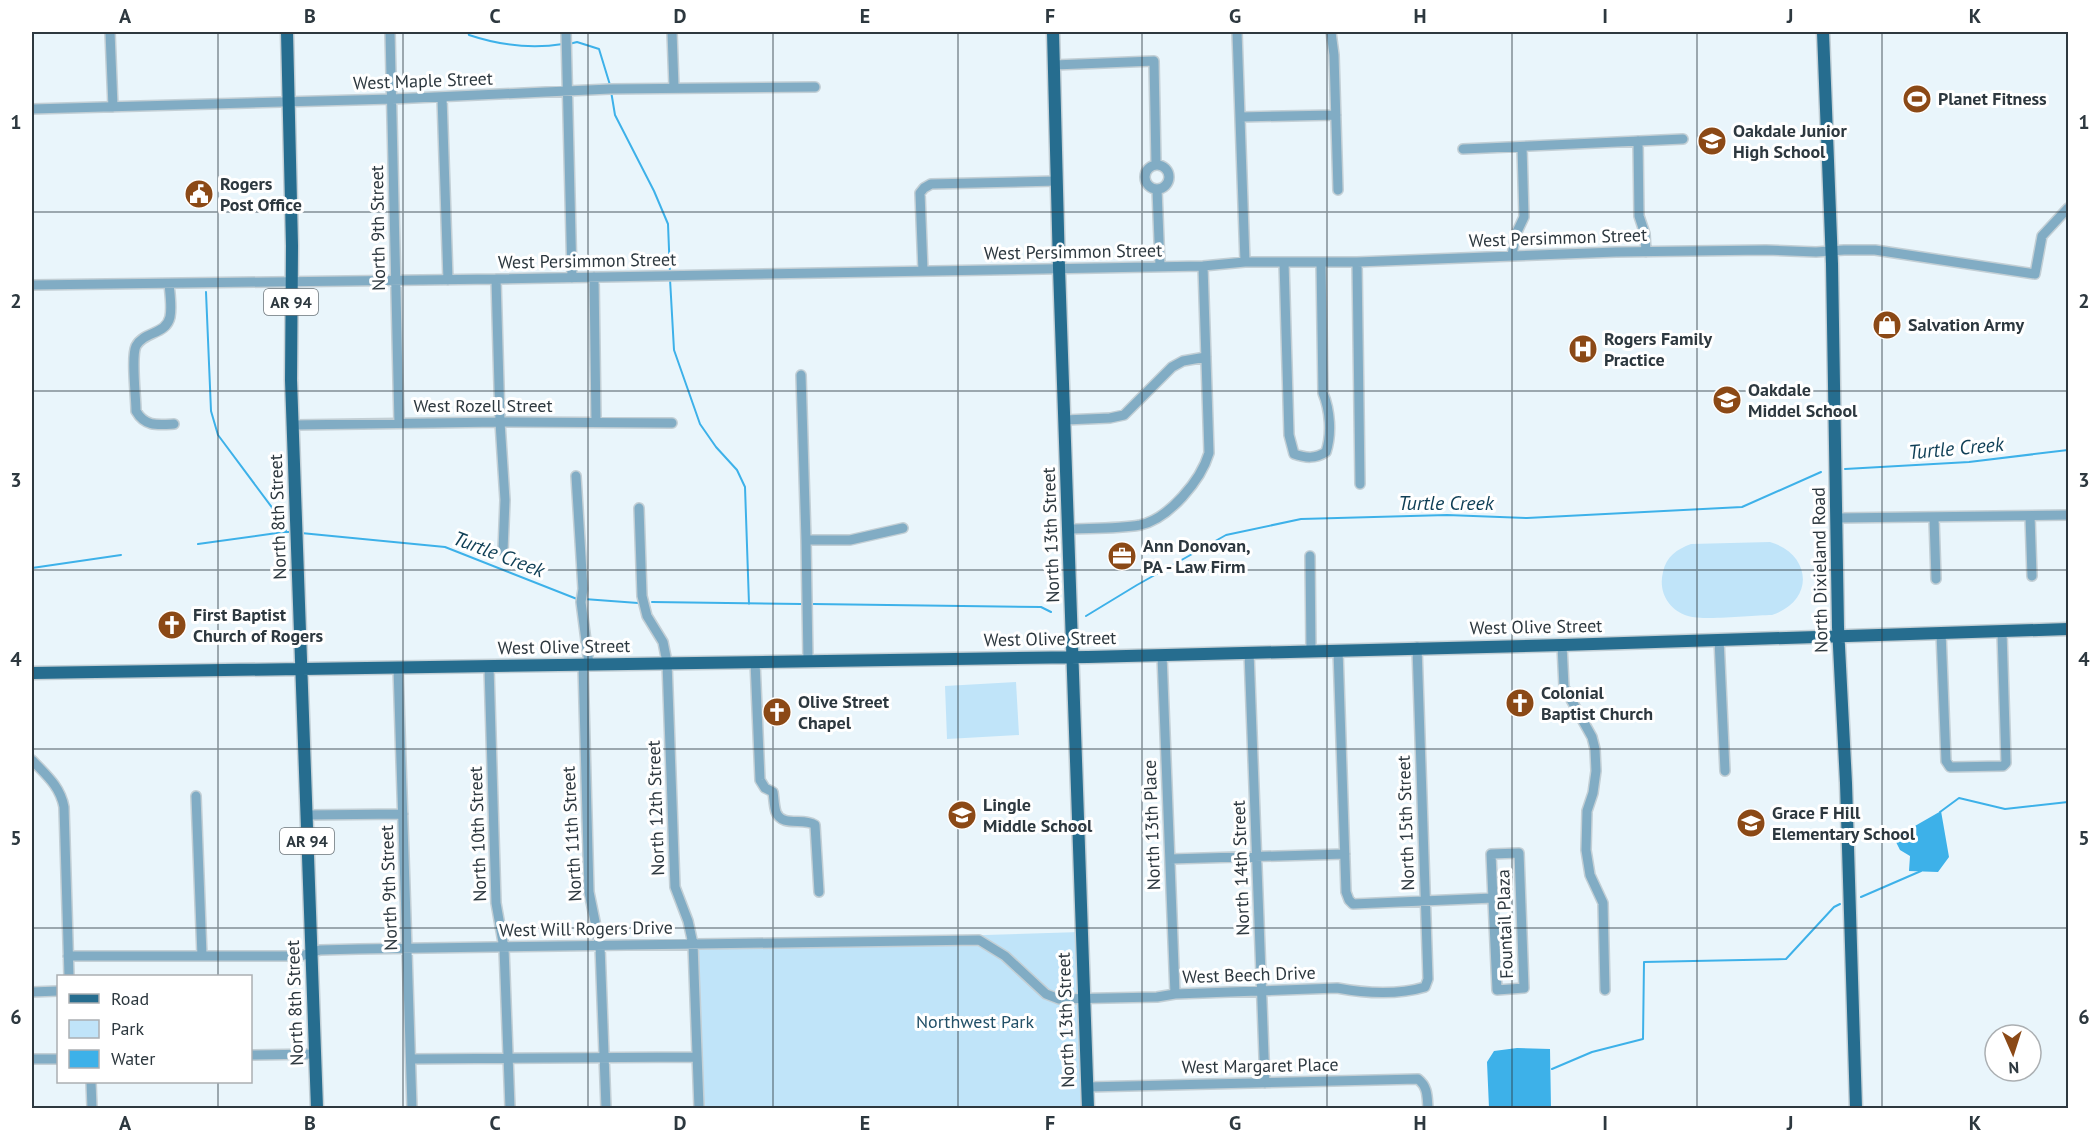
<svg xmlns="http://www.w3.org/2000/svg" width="2100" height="1140" font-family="'PT Sans',sans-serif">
<rect width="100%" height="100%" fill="#e9f5fb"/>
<path fill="#c0e4f9" d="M1770,542C1812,554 1815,601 1772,615C1752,615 1705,621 1688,616C1668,610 1658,591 1663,572C1666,557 1677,549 1691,544Z
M1016,682L1019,735L947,739L945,686Z
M1081,932L1088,1108H699L693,944Z"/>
<path fill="#3db1e9" d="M1941,811L1949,857L1938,872L1909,871L1910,856L1900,850L1894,838Z
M1517,1048L1550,1049L1551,1108H1489L1487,1062L1494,1051Z"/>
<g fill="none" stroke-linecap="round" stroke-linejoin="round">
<path stroke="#3db1e9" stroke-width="2" d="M468,32L469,35C499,45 532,49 563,44
M569,44L577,42L599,49L610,85
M611,91L615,115L654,191L668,224L670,274
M670,279L674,350L700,424L716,447L737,470L745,487L749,604
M206,292L211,411L218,435L285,525L286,532
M1845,469L1969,462L2068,450
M301,533L445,547L577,599
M198,544L284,532H293
M32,568L121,555
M584,599L638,603
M652,602L801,604
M813,604L1041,607L1051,612
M1086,616L1137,585L1226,535L1301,519L1447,515L1527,518L1742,507L1821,472
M1940,812L1959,798L2005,809L2068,802
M1861,897L1921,871
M1552,1069L1592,1052L1643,1039L1644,962L1786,959L1834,907L1840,904"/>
<g stroke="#c3cfd5" stroke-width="12">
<path id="minor" d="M110,32L113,107
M390,32L399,423
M566,32L572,278
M672,32L674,87
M1237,32L1245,262
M1331,32L1334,55L1338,190
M1054,65L1154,61L1156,164
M442,97L448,280
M32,109L392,99L610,89L815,87
M1240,117L1336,115
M1638,141L1639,216L1645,234L1646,252
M1463,149L1683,139
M1145 177a12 12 0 1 1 24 0a12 12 0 1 1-24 0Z
M1157,189L1160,266
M1512,255L1516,234L1524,217L1522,147
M1284,262L1289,435L1294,454C1306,458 1315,459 1326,452C1332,434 1330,410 1323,393L1321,262
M1357,262L1360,484
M923,271L920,193L924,188L931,184L1057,181
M594,277L596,422
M496,279L500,422L505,500L503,551
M169,284C170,294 172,307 170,317C166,335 144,331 136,346C131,357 136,397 136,411C145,427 158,425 174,424
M32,285L496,279L1203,266L1245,262H1357L1616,252L1766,250L1816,252L1844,250H1875L2035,274L2042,236L2068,208
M801,375L806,540L808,660
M1065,420L1110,418L1124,415L1172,367L1183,361L1206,357
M293,425L500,422L672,423
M576,476L583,589L581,602L589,664
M639,508L642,596L647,616L663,642L667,662L675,887L688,921L693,944L699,1108
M2030,516L2032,576
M1837,518L2068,515
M1934,518L1936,579
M1069,529C1092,528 1117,529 1140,525C1169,519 1201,480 1209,453L1203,266
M806,540H850L903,528
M1310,556L1311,651
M1941,632L1946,761L1950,767L2003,766L2006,763L2002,632
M1719,639L1725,771
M1562,645L1564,687L1592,737L1595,749L1596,771L1593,793L1587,811L1586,850L1590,875L1603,903L1605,990
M1338,650L1346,892L1349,900L1353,904L1493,898
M1249,652L1265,1083
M1162,655L1175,994
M755,661L760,780L765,788L773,792C774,798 774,806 776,812C782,828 804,817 815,825L819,892
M583,664L589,892L600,946L606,1108
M398,667L412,1108
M489,667L496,903L504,948L510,1108
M32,760C46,775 60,786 64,807L69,976
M196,796L202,956
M306,815L403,814
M1519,853L1524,988L1497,990L1491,854Z
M1170,859L1345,854
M68,956H301L320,950L359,949L979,940L1005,956L1046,994L1059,999L1157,997L1175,994L1337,988C1364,993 1398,995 1425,987L1428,979L1417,647
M32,992L58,991
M250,1055L315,1054
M32,1059H58
M411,1059L697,1057
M91,1082L92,1108
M1087,1087L1418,1079C1428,1087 1427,1096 1428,1108"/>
</g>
<g stroke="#c3cfd5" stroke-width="15">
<path id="major" d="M287,32L292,246L291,380L317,1108
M1053,32L1059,268L1088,1108
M1823,32L1832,264L1838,627L1846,783L1856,1108
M32,673L1088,657L1562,645L2068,629"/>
</g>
<use href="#minor" stroke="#81acc4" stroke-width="9"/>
<use href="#major" stroke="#266d8f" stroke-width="12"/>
</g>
<path fill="none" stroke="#2d383f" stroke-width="1.5" stroke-opacity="0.55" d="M218,32V976M403,32V1108M588,32V1108M773,32V1108M958,32V1108M1142,32V1108M1327,32V1108M1512,32V1108M1697,32V1108M1882,32V1108M32,212H2068M32,391H2068M32,570H2068M32,749H2068M32,928H2068M218,1082V1108"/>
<defs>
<g id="stadium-disc" transform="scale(1.5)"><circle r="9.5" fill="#8b4916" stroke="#fff"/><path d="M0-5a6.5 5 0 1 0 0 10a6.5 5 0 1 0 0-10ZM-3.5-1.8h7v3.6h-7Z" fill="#fff"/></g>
<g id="school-disc" transform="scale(1.5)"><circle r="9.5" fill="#8b4916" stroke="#fff"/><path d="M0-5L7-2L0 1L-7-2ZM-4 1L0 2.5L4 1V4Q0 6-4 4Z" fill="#fff"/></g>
<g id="civic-disc" transform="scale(1.5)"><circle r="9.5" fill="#8b4916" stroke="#fff"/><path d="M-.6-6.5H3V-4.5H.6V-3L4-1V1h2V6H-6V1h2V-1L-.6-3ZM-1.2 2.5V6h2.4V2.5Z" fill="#fff"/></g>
<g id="shop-disc" transform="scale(1.5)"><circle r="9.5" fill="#8b4916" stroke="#fff"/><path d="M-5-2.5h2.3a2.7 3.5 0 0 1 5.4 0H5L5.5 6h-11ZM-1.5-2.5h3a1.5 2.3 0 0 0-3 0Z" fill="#fff"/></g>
<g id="hospital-disc" transform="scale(1.5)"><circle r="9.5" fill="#8b4916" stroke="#fff"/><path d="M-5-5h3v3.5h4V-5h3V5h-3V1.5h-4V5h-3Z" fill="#fff"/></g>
<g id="office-disc" transform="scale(1.5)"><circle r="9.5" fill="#8b4916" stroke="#fff"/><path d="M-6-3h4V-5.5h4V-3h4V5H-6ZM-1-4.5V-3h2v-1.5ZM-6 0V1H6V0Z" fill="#fff"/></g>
<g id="church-disc" transform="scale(1.5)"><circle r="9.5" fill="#8b4916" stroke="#fff"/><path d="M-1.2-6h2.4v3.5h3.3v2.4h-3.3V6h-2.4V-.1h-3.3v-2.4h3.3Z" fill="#fff"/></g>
</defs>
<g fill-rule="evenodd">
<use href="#stadium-disc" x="1917" y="99"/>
<use href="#school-disc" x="1712" y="141"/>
<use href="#civic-disc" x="199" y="194"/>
<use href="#shop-disc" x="1887" y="325"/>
<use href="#hospital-disc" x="1583" y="349"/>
<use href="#school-disc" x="1727" y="400"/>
<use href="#office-disc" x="1122" y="556"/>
<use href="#church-disc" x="172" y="625"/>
<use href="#church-disc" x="1520" y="703"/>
<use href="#church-disc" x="777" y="712"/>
<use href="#school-disc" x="962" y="815"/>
<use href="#school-disc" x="1751" y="823"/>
</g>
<g text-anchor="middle" stroke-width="6" stroke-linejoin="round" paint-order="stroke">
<g fill="#fff" stroke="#6c7479" stroke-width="1.5">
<rect x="264" y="289" width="54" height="26" rx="4.5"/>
<rect x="280" y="828" width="54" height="26" rx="4.5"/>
</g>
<g font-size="16" font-weight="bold" fill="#2d383f">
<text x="291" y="308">AR 94</text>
<text x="307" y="847">AR 94</text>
</g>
<g font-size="18" fill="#2d383f" stroke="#fff">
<text transform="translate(423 81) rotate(-2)" y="6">West Maple Street</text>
<text transform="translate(378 228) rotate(-91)" y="6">North 9th Street</text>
<text transform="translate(1558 238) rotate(-2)" y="6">West Persimmon Street</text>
<text transform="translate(1073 252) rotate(-1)" y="6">West Persimmon Street</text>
<text transform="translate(587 261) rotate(-1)" y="6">West Persimmon Street</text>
<text x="483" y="412">West Rozell Street</text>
<text transform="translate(278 517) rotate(-92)" y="6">North 8th Street</text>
<text transform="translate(1051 535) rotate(-92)" y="6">North 13th Street</text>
<text transform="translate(1820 570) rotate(-91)" y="6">North Dixieland Road</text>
<text transform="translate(1536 627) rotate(-1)" y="6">West Olive Street</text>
<text transform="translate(1050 639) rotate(-1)" y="6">West Olive Street</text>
<text transform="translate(564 647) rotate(-1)" y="6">West Olive Street</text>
<text transform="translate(656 808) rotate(-92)" y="6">North 12th Street</text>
<text transform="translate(1406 823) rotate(-92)" y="6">North 15th Street</text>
<text transform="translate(1152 825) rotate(-92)" y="6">North 13th Place</text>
<text transform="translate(478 834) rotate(-92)" y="6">North 10th Street</text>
<text transform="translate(572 834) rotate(-93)" y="6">North 11th Street</text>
<text transform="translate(1241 868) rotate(-92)" y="6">North 14th Street</text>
<text transform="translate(389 888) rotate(-92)" y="6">North 9th Street</text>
<text transform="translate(1505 924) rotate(-92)" y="6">Fountail Plaza</text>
<text transform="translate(586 929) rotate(-1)" y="6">West Will Rogers Drive</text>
<text transform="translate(1249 975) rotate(-2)" y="6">West Beech Drive</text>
<text transform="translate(295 1003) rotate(-92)" y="6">North 8th Street</text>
<text transform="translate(1066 1020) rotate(-92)" y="6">North 13th Street</text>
<text transform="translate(1260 1066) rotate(-1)" y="6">West Margaret Place</text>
</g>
<g font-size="18" font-weight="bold" fill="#2d383f" stroke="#fff" text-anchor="start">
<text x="1938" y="105">Planet Fitness</text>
<text x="1733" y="137">Oakdale Junior<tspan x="1733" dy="21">High School</tspan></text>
<text x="220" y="190">Rogers<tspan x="220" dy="21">Post Office</tspan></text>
<text x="1908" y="331">Salvation Army</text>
<text x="1604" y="345">Rogers Family<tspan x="1604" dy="21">Practice</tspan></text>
<text x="1748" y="396">Oakdale<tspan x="1748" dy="21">Middel School</tspan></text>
<text x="1143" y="552">Ann Donovan,<tspan x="1143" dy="21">PA - Law Firm</tspan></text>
<text x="193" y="621">First Baptist<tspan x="193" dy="21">Church of Rogers</tspan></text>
<text x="1541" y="699">Colonial<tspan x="1541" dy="21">Baptist Church</tspan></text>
<text x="798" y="708">Olive Street<tspan x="798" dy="21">Chapel</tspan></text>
<text x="983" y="811">Lingle<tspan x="983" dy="21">Middle School</tspan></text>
<text x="1772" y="819">Grace F Hill<tspan x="1772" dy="21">Elementary School</tspan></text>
</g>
<g font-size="18" fill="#214f67" stroke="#fff">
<text x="975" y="1028">Northwest Park</text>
</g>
<g font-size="20" font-style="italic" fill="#0f3f56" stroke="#fff">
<text transform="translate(1956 448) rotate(-5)" y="7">Turtle Creek</text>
<text x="1446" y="510">Turtle Creek</text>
<text transform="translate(499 554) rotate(21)" y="7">Turtle Creek</text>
</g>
</g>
<rect width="2100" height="1140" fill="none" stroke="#ffffff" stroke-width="66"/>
<rect x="57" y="975" width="195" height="108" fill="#ffffff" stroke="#abafb2" stroke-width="1.5"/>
<rect x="69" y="994" width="30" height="9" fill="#266d8f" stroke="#abafb2" stroke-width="1.5"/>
<text x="111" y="1005" font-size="18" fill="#2d383f">Road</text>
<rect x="69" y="1020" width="30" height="18" fill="#c0e4f9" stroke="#abafb2" stroke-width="1.5"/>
<text x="111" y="1035" font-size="18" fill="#2d383f">Park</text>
<rect x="69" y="1050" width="30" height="18" fill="#3db1e9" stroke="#abafb2" stroke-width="1.5"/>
<text x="111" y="1065" font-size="18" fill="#2d383f">Water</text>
<g transform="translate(2013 1053) rotate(177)"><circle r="28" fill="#ffffff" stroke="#abafb2" stroke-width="1.5"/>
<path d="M0-4.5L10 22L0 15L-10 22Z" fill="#8b4916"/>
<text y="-9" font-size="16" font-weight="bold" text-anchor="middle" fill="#2d383f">N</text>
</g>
<rect x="33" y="33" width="2034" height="1074" fill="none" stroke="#2d383f" stroke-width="2"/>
<g font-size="20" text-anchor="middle" font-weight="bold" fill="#2d383f">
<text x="125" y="23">A</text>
<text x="310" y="23">B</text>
<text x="495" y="23">C</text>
<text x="680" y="23">D</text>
<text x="865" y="23">E</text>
<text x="1050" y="23">F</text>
<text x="1235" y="23">G</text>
<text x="1420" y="23">H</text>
<text x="1605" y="23">I</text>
<text x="1790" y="23">J</text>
<text x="1975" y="23">K</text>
<text x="16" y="129">1</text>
<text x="2084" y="129">1</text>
<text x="16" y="308">2</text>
<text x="2084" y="308">2</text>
<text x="16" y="487">3</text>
<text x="2084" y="487">3</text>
<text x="16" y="666">4</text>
<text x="2084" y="666">4</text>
<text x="16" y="845">5</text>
<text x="2084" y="845">5</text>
<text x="16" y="1024">6</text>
<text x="2084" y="1024">6</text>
<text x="125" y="1130">A</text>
<text x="310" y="1130">B</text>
<text x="495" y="1130">C</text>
<text x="680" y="1130">D</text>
<text x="865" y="1130">E</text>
<text x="1050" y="1130">F</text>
<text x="1235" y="1130">G</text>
<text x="1420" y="1130">H</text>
<text x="1605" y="1130">I</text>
<text x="1790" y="1130">J</text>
<text x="1975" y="1130">K</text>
</g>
</svg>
